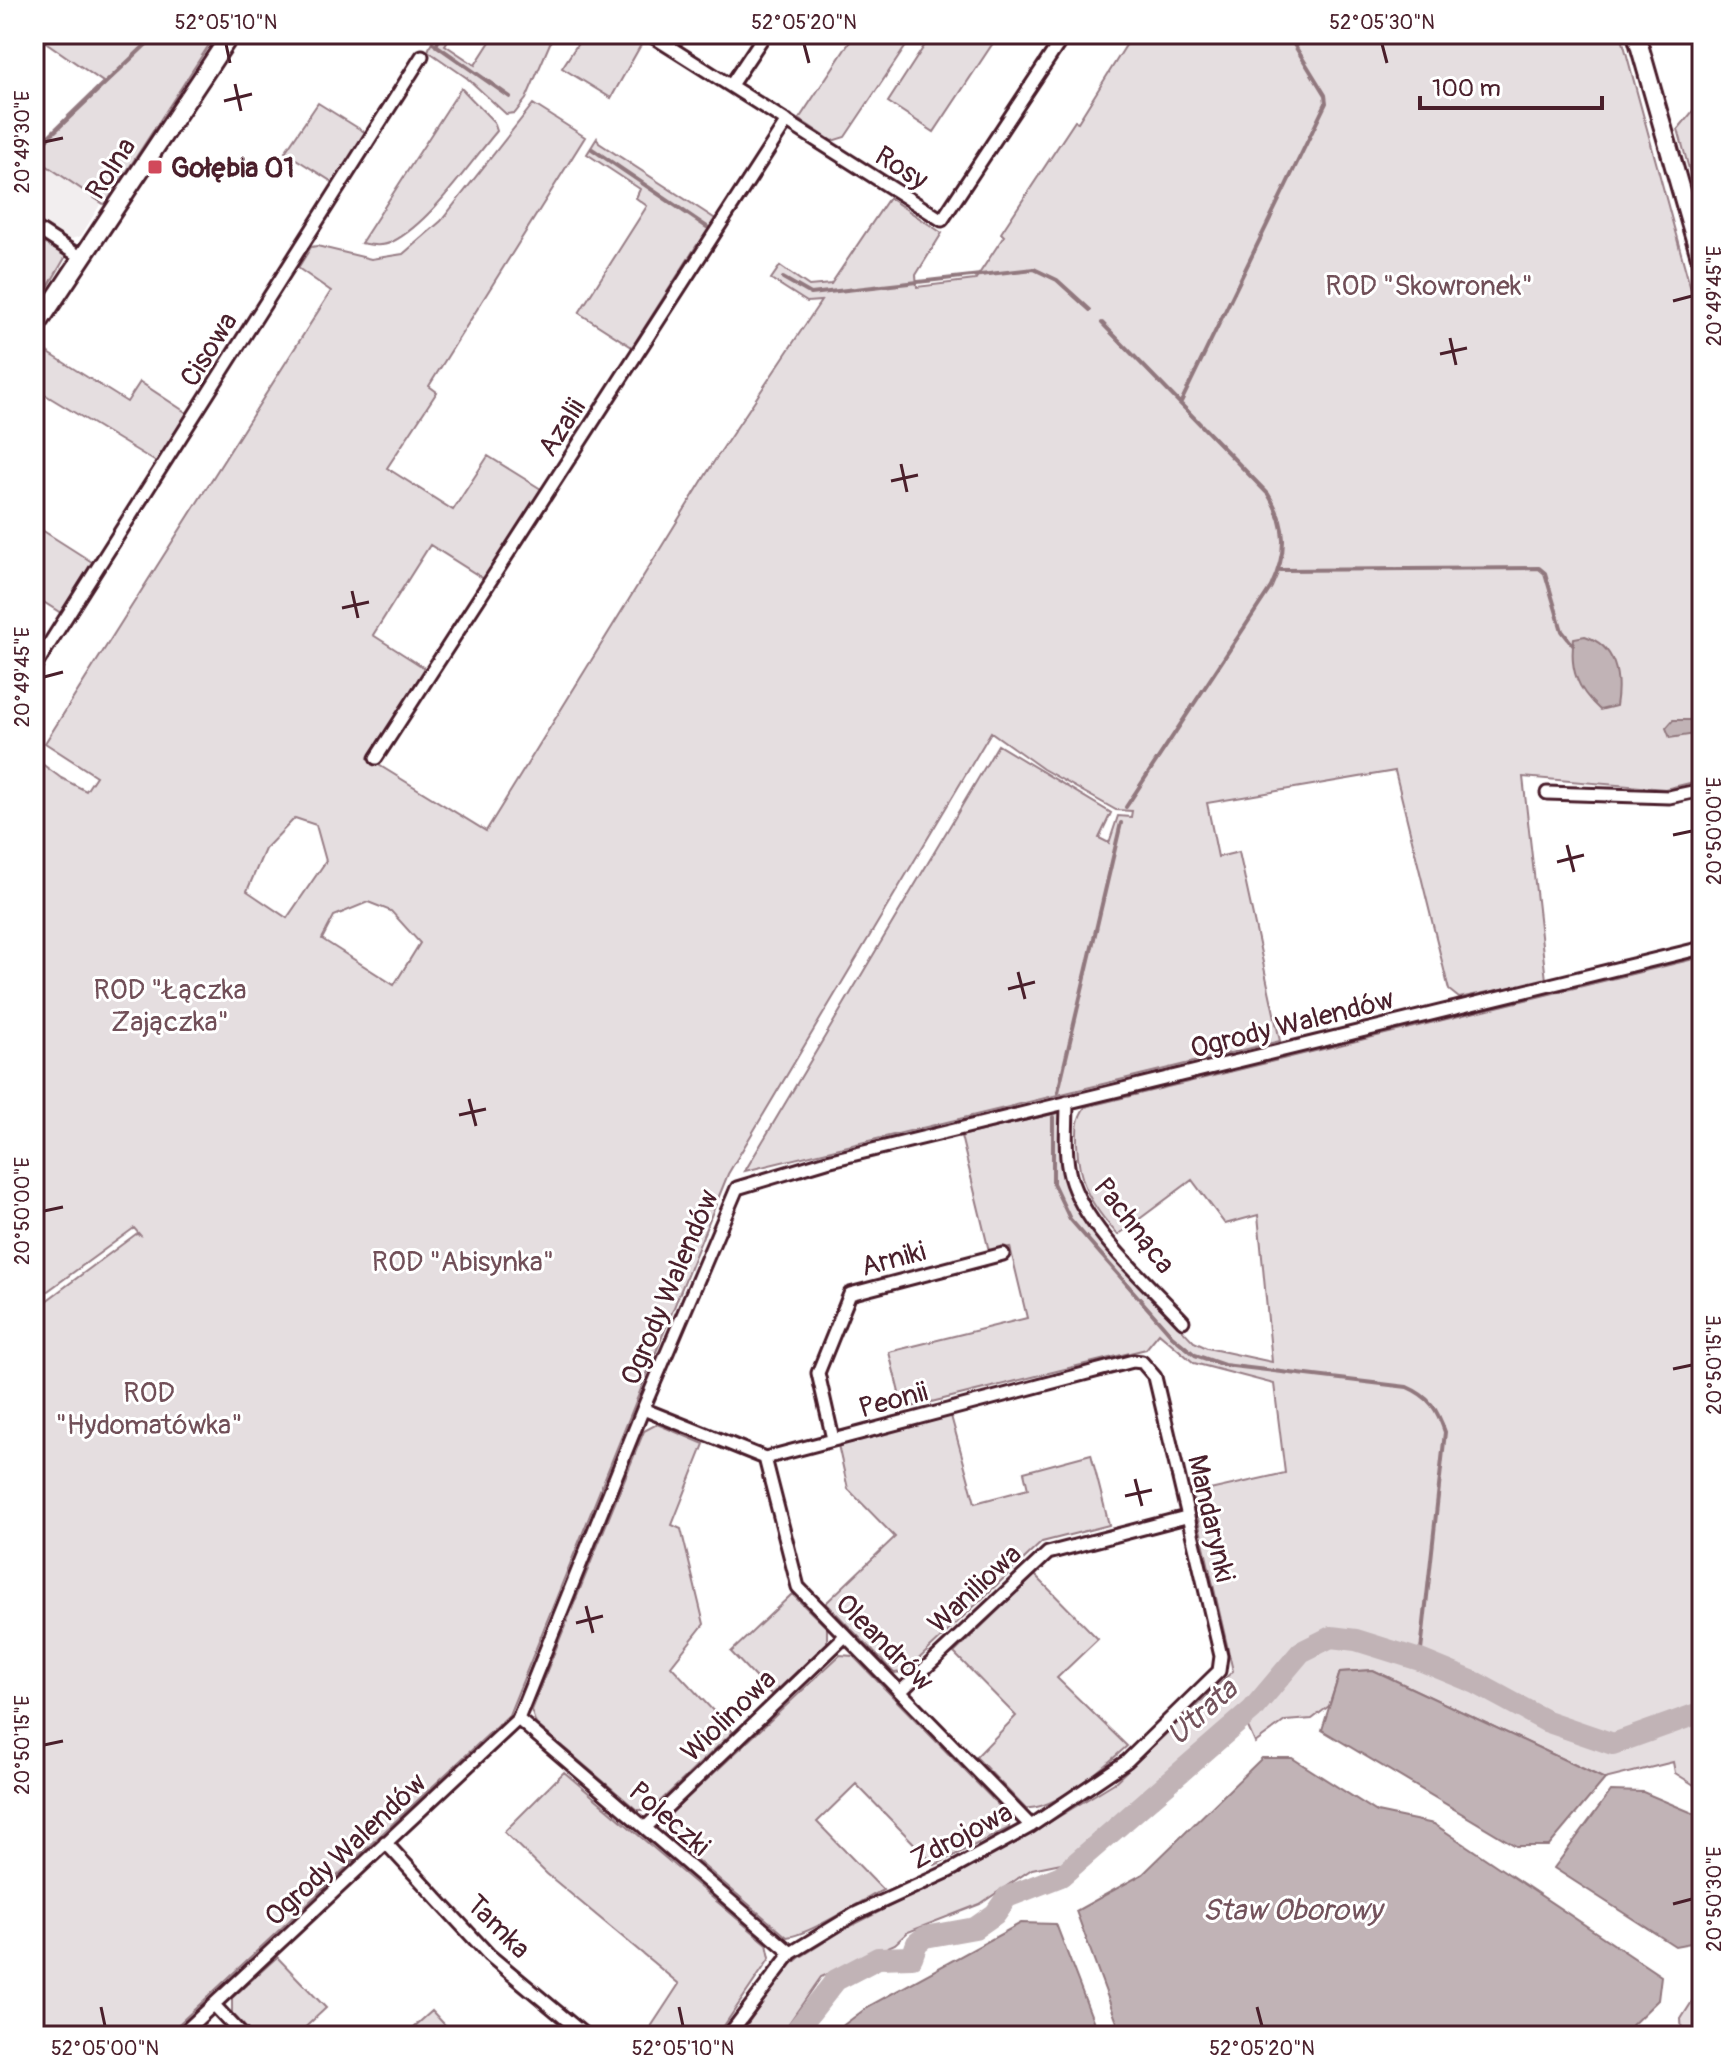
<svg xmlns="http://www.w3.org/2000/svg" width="1736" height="2070" font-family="Pangolin,sans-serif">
<rect width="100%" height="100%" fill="#fff"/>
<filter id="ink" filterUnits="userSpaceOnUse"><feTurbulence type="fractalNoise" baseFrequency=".0125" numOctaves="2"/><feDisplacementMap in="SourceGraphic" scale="16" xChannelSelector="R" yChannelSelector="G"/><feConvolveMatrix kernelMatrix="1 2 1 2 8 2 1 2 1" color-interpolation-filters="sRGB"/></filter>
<g filter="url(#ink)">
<path fill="#f2eeef" d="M34,157L101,203L81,236L68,240L34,217Z"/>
<path fill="#e5dee0" stroke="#987e86" stroke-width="2" fill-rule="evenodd" d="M34,34H216L105,205L34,157V149L103,82Z
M435,34H452L445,45L475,65L495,34H554L526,99L515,113L506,114L467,78L428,51Z
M584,34H628L642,43L611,98L562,68Z
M855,34H914L845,137L832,141L799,119Z
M932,34H999L934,132L888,102Z
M1133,34H1621L1702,330V780L1665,789L1523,777L1546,980L1459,998L1449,990L1395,771L1207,803L1218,857L1239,852L1280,1041L745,1171L998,745L1111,813L1099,838L1109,843L1118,816L1131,817L1132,811L1116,810L1043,769L991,732L728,1174L509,1715L166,2036H34V1310L136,1234L140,1235L134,1228L34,1301V758L61,778L86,791L96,776L45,743L331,291L298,268L311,247L317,246L371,259L403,254L441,221L533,104L585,137L429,386L437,392L387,468L453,510L488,456L541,489L484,579L430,545L373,635L426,669L369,759L486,831L715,460L821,301L807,302L771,279L780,266L809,286L831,284L889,198L942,233L916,275L917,287L975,280L1004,236L1001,233L1075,121L1078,122ZM295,818L316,825L326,861L287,918L247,891L265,849ZM368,902L391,911L420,943L394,985L322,939L334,916Z
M461,88L494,122L497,131C468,165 431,222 392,242C382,247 372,245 361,243Z
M1702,100V217L1678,129Z
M318,103L366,133L334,183L285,152Z
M597,138L599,143L717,220L701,246L697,245L632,347L579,313L647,206L636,198L640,189L587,154Z
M34,235L66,256L34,311Z
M39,347L127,402L140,382L187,413L156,462L34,388V355Z
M34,525L92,562L61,613L34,596Z
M1702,957V1790L1675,1773L1673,1762L1605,1779L1373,1670L1340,1672L1329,1706L1312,1719L1285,1721L1255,1743L1241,1711L1157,1790L1066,1862L1032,1869L980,1904L908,1932L895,1944L821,1977L780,2036H739L785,1970L799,1958L845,1929L1019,1841L1114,1783L1233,1671L1192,1494L1285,1473L1274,1384L1194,1363L1159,1333L1146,1349L903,1409L889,1352L1027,1318L1010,1247L989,1251L961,1136L1061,1112C1062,1134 1060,1158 1064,1179C1072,1219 1163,1309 1194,1342L1207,1348L1272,1362L1258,1215L1225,1224L1192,1180L1118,1235C1091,1205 1078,1184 1077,1143C1077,1128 1076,1120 1085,1107Z
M951,1416L975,1503L1028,1489L1024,1472L1091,1454L1109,1525L1042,1542L905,1672L894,1673L826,1603L895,1537L848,1489L838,1445Z
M657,1424L704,1444L672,1525L681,1529L704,1624L671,1666L733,1732L651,1810H637L536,1724L531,1710L644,1431Z
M1035,1575L1098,1639L1057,1678L1127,1746C1105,1766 1053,1811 1025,1808L976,1757L1016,1716L954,1653Z
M792,1594L827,1628V1643L772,1695L731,1652Z
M840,1655L853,1656L1009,1816V1828L935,1865L856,1784L817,1822L883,1890C859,1902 809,1935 787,1937L665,1833V1819Z
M564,1772L767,1944L770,1958L717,2036H645L679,1984L547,1874L504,1832Z
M277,1957L326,2008L296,2036H254L232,2013V1998Z
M1702,1986V2036H1682L1681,2019Z
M432,2011L455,2036H404Z"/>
<path fill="#c1b3b6" stroke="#91787e" stroke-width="2" d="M1585,636C1616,646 1621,676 1616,706L1600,710C1577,689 1569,669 1574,638Z
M1673,720H1699L1702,733L1670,738L1666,728Z
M1373,1670L1605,1779L1549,1846H1516L1322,1730L1340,1672Z
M1262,1758H1292L1377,1812L1434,1824L1661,1976L1658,2000L1621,2036H1122L1076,1911L1143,1874Z
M1611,1791L1643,1792L1702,1817V1941L1675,1946L1554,1868Z
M1021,1923L1056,1924L1099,2036H829L869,2006Z"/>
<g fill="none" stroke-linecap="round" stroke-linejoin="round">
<path stroke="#91787e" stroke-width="4" d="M418,34L421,36
M433,43L510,97
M436,46L441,34
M592,149L707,227
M34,151L157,34
M783,278L811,294L1034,269L1057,280L1090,310
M1102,323L1268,494C1288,527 1287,553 1271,587L1126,807
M1181,402L1326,103L1325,95L1290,38
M1280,570L1539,568L1545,573L1562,631L1573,645
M1058,1092L1121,823
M1053,1117V1183L1070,1219L1172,1336L1195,1355L1224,1365L1407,1387C1430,1397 1437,1409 1445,1432L1420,1660"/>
<path stroke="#c1b3b6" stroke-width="22" d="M792,2036L836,1980L878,1958L912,1957L917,1943L925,1937L975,1928L995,1914L1007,1897L1061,1876L1252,1710L1301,1652L1331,1637L1356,1640L1420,1660L1476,1683L1546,1721L1613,1744L1702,1712"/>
<g stroke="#4a1f2b" stroke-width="17">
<path id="street" d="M649,34L942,220L1065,34
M731,85L765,34
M34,227L82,258
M34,668L422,56
M376,758L787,121
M1547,793L1669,797L1702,790
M1067,1102C1067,1126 1064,1153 1070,1176C1084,1228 1147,1282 1183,1321
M643,1409L765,1458L1133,1361L1142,1362L1155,1377L1221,1656L1219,1671L1127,1761L1031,1826L949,1871L855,1914L791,1953L728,2036
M833,1439L818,1373L850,1294L1003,1254
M765,1458L798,1587L1031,1826
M901,1691L1048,1553L1186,1517
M518,1719L791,1953
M645,1828L845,1636
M385,1842L489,1955L586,2036
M214,2005L243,2036
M180,2036L518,1719L643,1409L737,1188L827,1161L1702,948"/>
</g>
<g stroke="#4a1f2b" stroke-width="22">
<path id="secondary" d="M1636,34L1702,264
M34,330L231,34"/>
</g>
<use href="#street" stroke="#fff" stroke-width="11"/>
<use href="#secondary" stroke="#fff" stroke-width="16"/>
</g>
</g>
<path fill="none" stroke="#4a1f2b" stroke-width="3" d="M226,44L230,63M804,44L809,63M1382,44L1387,63M235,84L241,111M224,101L252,94M44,142L63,138M1673,301L1692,296M1450,338L1456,365M1440,354L1467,348M901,464L907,492M891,481L918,475M352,591L358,618M342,608L369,602M44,677L63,672M1673,835L1692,831M1567,845L1574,872M1557,862L1584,855M1018,972L1025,999M1008,989L1035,982M469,1099L476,1126M459,1115L486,1109M44,1211L63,1207M1673,1369L1692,1365M1135,1479L1142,1506M1125,1496L1152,1490M586,1606L593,1633M576,1623L603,1616M44,1745L63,1741M1673,1904L1692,1899M101,2007L105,2026M679,2007L683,2026M1257,2007L1262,2026"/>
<rect fill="#d1495b" stroke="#fff" stroke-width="3" x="147" y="159" width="16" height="16" rx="4"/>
<g text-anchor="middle" stroke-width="6" stroke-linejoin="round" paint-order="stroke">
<g font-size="28" font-weight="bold" fill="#4a1f2b" stroke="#fff" text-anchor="start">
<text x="171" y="177">Gołębia 01</text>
</g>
<g font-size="28" fill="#4a1f2b" stroke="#fff">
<text transform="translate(902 167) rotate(32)" y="10">Rosy</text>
<text transform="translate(110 168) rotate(-57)" y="10">Rolna</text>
<text transform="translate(208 349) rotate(-58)" y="10">Cisowa</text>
<text transform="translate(561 427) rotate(-57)" y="10">Azalii</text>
<text transform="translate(1292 1023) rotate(-14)" y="10">Ogrody Walendów</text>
<text transform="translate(1135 1225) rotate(52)" y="10">Pachnąca</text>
<text transform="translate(893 1258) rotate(-15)" y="10">Arniki</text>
<text transform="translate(669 1287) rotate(-67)" y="10">Ogrody Walendów</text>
<text transform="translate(893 1399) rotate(-15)" y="10">Peonii</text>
<text transform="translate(1212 1518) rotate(77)" y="10">Mandarynki</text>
<text transform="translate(974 1588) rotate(-43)" y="10">Waniliowa</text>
<text transform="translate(885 1642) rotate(45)" y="10">Oleandrów</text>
<text transform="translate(728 1715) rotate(-44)" y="10">Wiolinowa</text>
<text transform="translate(670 1818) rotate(41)" y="10">Poleczki</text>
<text transform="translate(961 1835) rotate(-28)" y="10">Zdrojowa</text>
<text transform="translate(345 1849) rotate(-43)" y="10">Ogrody Walendów</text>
<text transform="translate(499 1926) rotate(45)" y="10">Tamka</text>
</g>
<g font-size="28" fill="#714f58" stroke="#fff">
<text x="1429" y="295">ROD "Skowronek"</text>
<text x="170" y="999">ROD "Łączka<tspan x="170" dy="32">Zajączka"</tspan></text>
<text x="463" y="1271">ROD "Abisynka"</text>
<text x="149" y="1402">ROD<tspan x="149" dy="32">"Hydomatówka"</tspan></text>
</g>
<g font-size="30" font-style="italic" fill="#74535c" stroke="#fff">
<text transform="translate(1202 1712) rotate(-42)" y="10">Utrata</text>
<text x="1292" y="1920">Staw Oborowy</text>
</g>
</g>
<rect width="1736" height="2070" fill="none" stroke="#fff" stroke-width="88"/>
<path d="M1420 96v12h182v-12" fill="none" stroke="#4a1f2b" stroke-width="4"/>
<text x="1432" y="96" font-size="24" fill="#4a1f2b" stroke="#ffffff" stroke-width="6" paint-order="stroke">100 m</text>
<rect x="44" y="44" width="1648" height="1982" fill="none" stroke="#4a1f2b" stroke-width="3"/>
<g font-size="20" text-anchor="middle" fill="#4a1f2b">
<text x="226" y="29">52°05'10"N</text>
<text x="804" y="29">52°05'20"N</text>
<text x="1382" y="29">52°05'30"N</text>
<text transform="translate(22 142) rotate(-90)" y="7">20°49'30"E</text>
<text transform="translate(1714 296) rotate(-90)" y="7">20°49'45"E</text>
<text transform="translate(22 677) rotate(-90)" y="7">20°49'45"E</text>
<text transform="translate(1714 831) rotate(-90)" y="7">20°50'00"E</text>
<text transform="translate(22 1211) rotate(-90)" y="7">20°50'00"E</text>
<text transform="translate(1714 1365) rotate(-90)" y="7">20°50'15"E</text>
<text transform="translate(22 1745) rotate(-90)" y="7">20°50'15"E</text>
<text transform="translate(1714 1899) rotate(-90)" y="7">20°50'30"E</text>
<text x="105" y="2055">52°05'00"N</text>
<text x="683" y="2055">52°05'10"N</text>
<text x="1262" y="2055">52°05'20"N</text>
</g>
</svg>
